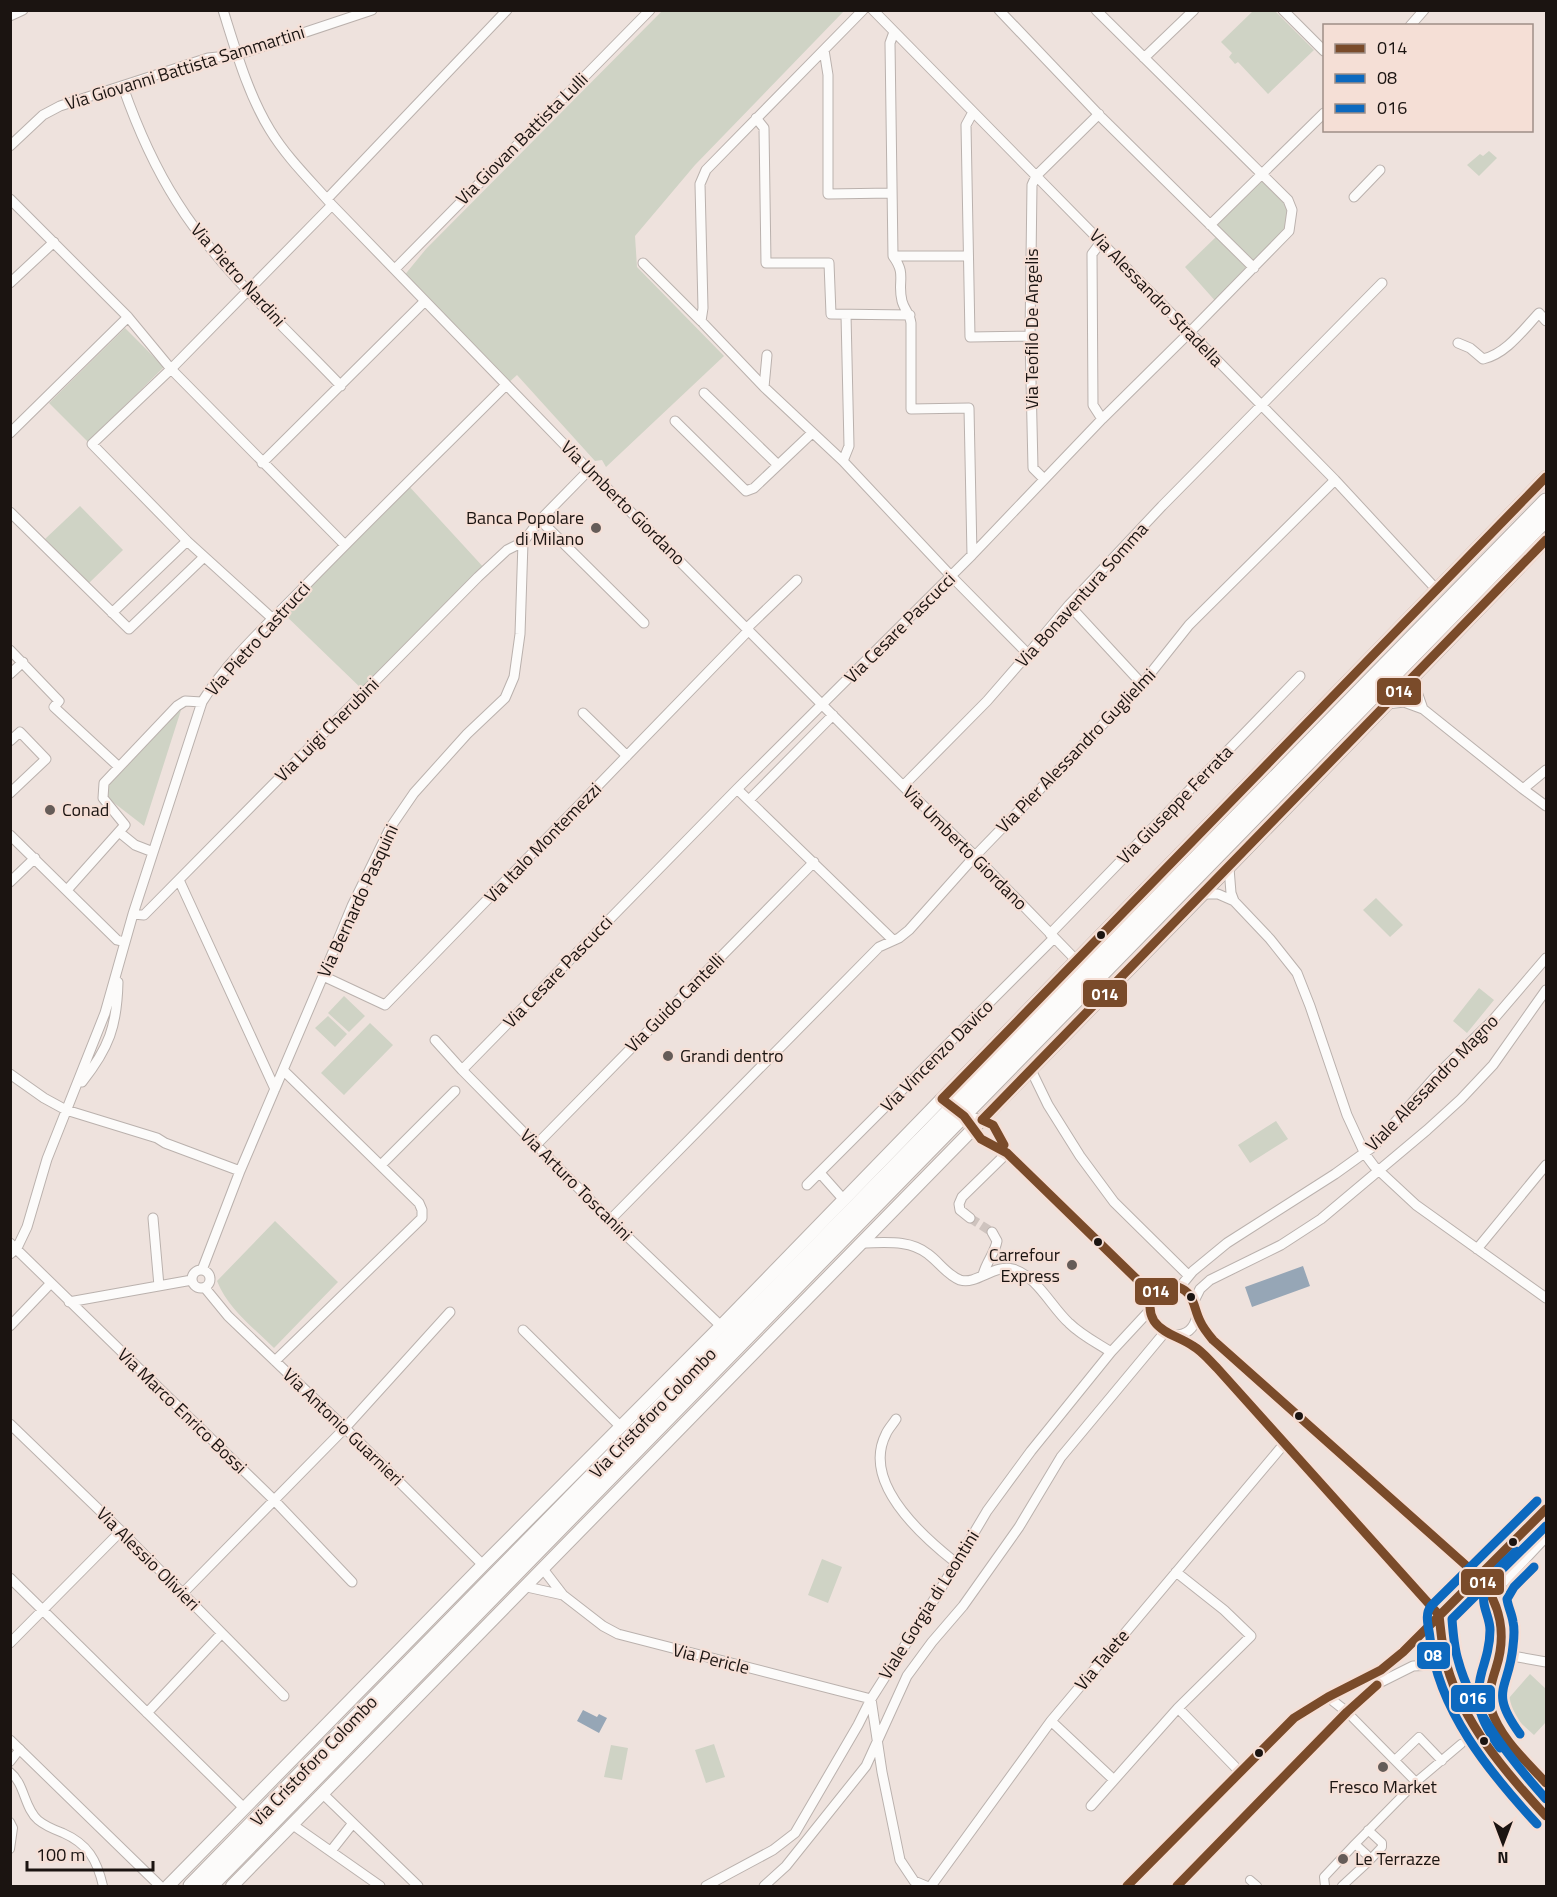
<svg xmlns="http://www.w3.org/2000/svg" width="1557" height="1897" font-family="'Titillium Web',sans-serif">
<rect width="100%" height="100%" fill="#eee2dd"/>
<path fill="#cfd3c5" d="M1254,10L1275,11L1314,50L1268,94L1238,62L1235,64L1229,57L1232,53L1221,42Z
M662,11H844L695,165L635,236L637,267L724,356L606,467L602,460L595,461L517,375L506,385L403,277L426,249Z
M1489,151L1497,158L1479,176L1467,165L1480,154L1483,156Z
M1263,175L1288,200L1289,231L1218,304L1185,267L1219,234L1210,225Z
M125,328L164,367L88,442L49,403Z
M407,484L486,570L365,692L281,611Z
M80,506L123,550L88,584L45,539Z
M182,707L144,826L109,799L107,796L108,787L112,780Z
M1376,898L1403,925L1390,937L1363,910Z
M1479,988L1494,1000L1467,1033L1453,1021Z
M344,996L365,1016L349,1032L328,1013Z
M328,1016L347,1034L335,1047L315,1028Z
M370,1023L393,1045L344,1095L321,1073Z
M1276,1121L1288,1139L1250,1163L1238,1145Z
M275,1221L338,1282L274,1348C253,1327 228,1309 217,1281Z
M822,1559L842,1567L828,1603L808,1595Z
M1530,1674L1546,1689V1722L1534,1735L1502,1706Z
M714,1744L725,1777L706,1783L695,1750Z
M611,1745L628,1748L622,1780L604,1777Z"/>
<path fill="#96a6b6" d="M1303,1266L1310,1286L1252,1307L1245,1287Z
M583,1710L597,1717L599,1714L607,1718L599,1733L577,1721Z"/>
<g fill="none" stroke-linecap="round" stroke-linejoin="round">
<path stroke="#cec3be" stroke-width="9" stroke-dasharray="9 4.5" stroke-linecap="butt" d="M970,1218L992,1232"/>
<g stroke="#bab1ad" stroke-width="10">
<path id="pedestrian" d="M1395,1760L1419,1737L1442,1761
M10,1762L20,1749
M10,1772C25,1784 24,1808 38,1820C45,1826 55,1830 63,1833C88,1844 97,1860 103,1886
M1416,1782L1461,1744
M10,1822L13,1828L10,1849
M1368,1862L1382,1847V1843L1368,1830
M1250,1880L1257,1886
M1325,1886L1324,1877L1355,1844
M1342,1886L1368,1862L1367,1855L1355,1844L1416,1782L1347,1712"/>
</g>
<g stroke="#bab1ad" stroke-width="11">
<path id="minor" d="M223,10C236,51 248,94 270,130C287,158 311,181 332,205L589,470L903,786L975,856L1076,960
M873,10L1335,480L1436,589
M999,10L1102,118L1254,268
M1283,10L1324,51
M10,16L23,10
M1410,26L1424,10
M894,32L890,43L893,256C907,275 897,281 902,301C904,309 910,314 911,323V409L969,408L972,555
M824,50L828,75V194L892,193
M1144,58L1194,10
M123,87C137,127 154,166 177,202C218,268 287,329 341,386
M973,112L966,125L970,337L1030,336
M756,118L764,128L766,263H829L831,314L910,315
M10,146L43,115L60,106L208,58L237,55L372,10
M1354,197L1380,170
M10,199L128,317L171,369L345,545
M327,199L507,10
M1210,225L1324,113
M1101,242L1092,254L1093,405L1102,419
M893,256H968
M643,263L701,321L764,387L843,461
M395,269L650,10
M10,283L54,242
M846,315L849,446L843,461L951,576L1028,654
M701,321L703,308L700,184L706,170L863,10
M1458,343L1470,348L1483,359C1506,354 1523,330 1539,313L1546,321
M764,387L767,355
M704,393L778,465
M675,421L746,491L754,488L812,433
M10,433L128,317
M262,463L425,301
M1044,479L1033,468L1030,336L1032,185L1036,176L1099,114
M10,512L129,629L204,557
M540,520L644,623
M1069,605L1142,684
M112,613L187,541
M273,619L187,541L92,444L171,369L332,205
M747,628L797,580
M10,650L59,701L54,707L119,767
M1416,673V689L1423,709
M10,674L23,662
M1387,704L1404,702L1423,709L1523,789L1546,806
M583,713L627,756
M10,741L20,732L46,759L10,793
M903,786L987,701L1028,654L1069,605L1162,506L1382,283
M737,789L893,940
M1523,789L1546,770
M749,800L833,715
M119,832L135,845L153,852
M10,835L117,940L125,942
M1229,868L1231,893L1234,901
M179,880L275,1089
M10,882L35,858
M67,890L125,825L103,798L104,783L177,706L185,701L202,702
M1203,894H1218L1234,901L1270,939L1297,973L1310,1006L1347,1115L1365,1154L1374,1166L1416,1205L1546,1298
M133,914L144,915L478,577L507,550L523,542
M1050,934L1300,676
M323,976L385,1005L749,630
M435,1040L462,1070L610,1220L721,1326
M462,1070L737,789L972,555L1102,419L1189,333L1289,231L1292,210L1288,200L1096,10
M1031,1070L1048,1105L1080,1156L1114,1202L1188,1275
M10,1074L44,1098L66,1110L157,1138L165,1143L240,1171
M82,1082C109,1048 117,1026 118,982
M961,1113L981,1139L1007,1153L1152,1294
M964,1116C997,1123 993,1123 1007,1153
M536,1145L814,862
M381,1165L455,1091
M820,1173L844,1200
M807,1185L1054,938
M153,1218L159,1286
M970,1218L960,1210L959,1204L962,1197L1007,1153
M610,1220L879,947L899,938L909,930L975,856L1142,684L1189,625L1335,480
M10,1243L274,1500L352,1582
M861,1243C884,1243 909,1239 928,1254C939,1262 947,1275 960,1280C977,1285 994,1264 1013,1269C1037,1276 1052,1308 1069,1323C1081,1335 1097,1343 1111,1352
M1477,1249L1546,1165
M10,1254L17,1248L27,1227L47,1159L105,1013L133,914L202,702C228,660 267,625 302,589C369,520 438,453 506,385
M192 1279a9 9 0 1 1 18 0a9 9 0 1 1-18 0Z
M202,1270L240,1171L323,976L352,906L390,828L414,793L467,734L505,698L514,677L520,634L523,542L540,520L589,470
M983,1275C986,1262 995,1253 997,1241L992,1232
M205,1288L228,1316L345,1428L483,1565
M1179,1288L1193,1271L1227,1243L1335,1174L1374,1146L1435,1077L1492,1021L1546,958
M1194,1301L1200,1289L1210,1280L1281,1245L1321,1219L1427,1130L1461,1099L1493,1065L1546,990
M69,1302L192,1280
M10,1326L51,1283
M523,1330L620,1426
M1174,1335C1187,1335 1194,1329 1197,1316
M275,1361L422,1218V1210L419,1203L283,1070
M896,1419C893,1424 888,1429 886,1434C861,1483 922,1536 955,1562
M10,1424L121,1531L284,1696
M543,1569L563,1595L603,1626L618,1634L871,1699L882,1772L900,1860L914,1881L926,1886
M10,1578L245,1809
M527,1587L563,1595
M182,1594L345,1428L450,1312
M1494,1598L1499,1587L1546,1537
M10,1643L121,1531
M1501,1654L1546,1662
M1328,1697L1347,1712
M1178,1708L1240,1772
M147,1713L222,1633
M1468,1714L1490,1708
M1051,1721L1114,1780
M10,1740L160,1886
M1546,1783C1528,1762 1499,1736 1491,1709C1485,1690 1496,1673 1500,1655C1508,1628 1497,1598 1479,1577L1213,1340C1207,1333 1201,1325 1198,1317C1194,1308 1196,1299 1187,1292C1164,1274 1137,1297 1155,1322C1164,1334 1181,1338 1194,1346C1202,1352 1210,1361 1217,1368L1439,1615C1442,1633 1442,1654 1448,1670C1466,1722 1509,1777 1546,1816
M323,1794L418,1886
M1091,1806L1178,1708L1251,1636L1224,1610L1176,1572
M293,1825L380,1886
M331,1851L353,1823
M706,1886L773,1850L795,1833L858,1725L871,1699L937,1595L987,1511L1031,1451L1111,1352L1150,1310
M764,1886L786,1866L866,1766L907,1676L932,1642L963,1606L1019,1527L1061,1457L1165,1332
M931,1886L1051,1721L1284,1444
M1127,1886L1294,1718L1328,1697L1381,1670L1403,1652L1479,1577L1546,1509
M1177,1886L1347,1712L1379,1683L1413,1666L1434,1665L1448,1669"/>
</g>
<g stroke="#bab1ad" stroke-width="14">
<path id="tertiary" d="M168,1886L483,1565L721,1326L1546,477
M232,1886L1203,894L1546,540"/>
</g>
<g stroke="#bab1ad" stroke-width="17">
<path id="primary" d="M191,1886L1546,501
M210,1886L1546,519"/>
</g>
<use href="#pedestrian" stroke="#fcfbfa" stroke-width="8"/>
<use href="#minor" stroke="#fcfbfa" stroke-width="9"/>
<use href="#tertiary" stroke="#fcfbfa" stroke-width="12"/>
<use href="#primary" stroke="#fcfbfa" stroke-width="15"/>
<g stroke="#f5dfd6" stroke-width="14">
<path id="bus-1" d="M1004,1145L993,1125L982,1120L1546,540
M1152,1294L1007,1153L981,1139L964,1116L942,1099L1546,477
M1546,1783C1526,1761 1500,1738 1491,1709C1487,1695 1492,1681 1496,1668C1507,1634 1501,1605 1479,1577L1213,1340C1208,1334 1203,1328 1200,1321C1193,1307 1195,1293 1178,1287C1156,1279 1143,1303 1154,1321C1163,1334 1180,1337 1193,1346C1202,1351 1209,1360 1217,1368L1439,1615C1441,1632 1442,1649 1447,1666C1463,1723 1506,1773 1546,1816
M1127,1886L1294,1718L1328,1697L1381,1670L1403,1652L1546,1509
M1177,1886L1347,1712L1377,1685"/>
</g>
<g stroke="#f5dfd6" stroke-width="14">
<path id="bus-2" d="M1520,1734C1488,1690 1509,1690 1513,1646C1514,1638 1515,1630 1513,1622C1512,1614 1508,1607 1507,1599L1514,1587L1534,1567
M1537,1824C1489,1772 1438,1710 1430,1638C1429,1627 1424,1615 1431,1606L1537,1501"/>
</g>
<g stroke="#f5dfd6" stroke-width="14">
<path id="bus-3" d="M1546,1526L1452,1619C1453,1633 1454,1647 1458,1660C1471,1710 1512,1761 1546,1799
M1500,1748C1481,1721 1473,1704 1482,1671C1486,1658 1490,1645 1490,1630C1490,1616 1480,1605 1485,1590C1490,1573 1505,1563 1516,1551"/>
</g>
<use href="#bus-1" stroke="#7a4b2a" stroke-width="9"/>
<use href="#bus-2" stroke="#0c69bf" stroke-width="9"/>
<use href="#bus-3" stroke="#0c69bf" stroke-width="9"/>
</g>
<g fill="#655c58" stroke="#f5dfd6" stroke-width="2">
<circle cx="596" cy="528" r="6"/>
<circle cx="50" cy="810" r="6"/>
<circle cx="668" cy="1056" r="6"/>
<circle cx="1072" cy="1265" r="6"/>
<circle cx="1383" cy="1767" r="6"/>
<circle cx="1343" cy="1859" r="6"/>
</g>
<g fill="#1b1411" stroke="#f5dfd6" stroke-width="2">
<circle cx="1101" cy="935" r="5"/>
<circle cx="1098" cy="1242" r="5"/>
<circle cx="1191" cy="1297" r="5"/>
<circle cx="1299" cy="1416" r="5"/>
<circle cx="1513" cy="1542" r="5"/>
<circle cx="1484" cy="1741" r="5"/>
<circle cx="1259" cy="1753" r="5"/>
</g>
<g text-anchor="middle" stroke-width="4.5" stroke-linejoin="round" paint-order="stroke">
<g font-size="18" fill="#1b1411" stroke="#f5dfd6">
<text transform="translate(185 68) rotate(-17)" y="6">Via Giovanni Battista Sammartini</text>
<text transform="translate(522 139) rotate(-45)" y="6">Via Giovan Battista Lulli</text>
<text transform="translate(238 275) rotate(48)" y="6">Via Pietro Nardini</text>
<text transform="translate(1156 298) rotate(46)" y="6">Via Alessandro Stradella</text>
<text transform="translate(1032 329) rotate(-90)" y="6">Via Teofilo De Angelis</text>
<text transform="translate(623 503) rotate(45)" y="6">Via Umberto Giordano</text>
<text transform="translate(1082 595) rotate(-48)" y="6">Via Bonaventura Somma</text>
<text transform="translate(900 628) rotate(-45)" y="6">Via Cesare Pascucci</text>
<text transform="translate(258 639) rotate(-48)" y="6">Via Pietro Castrucci</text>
<text transform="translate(327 730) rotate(-45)" y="6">Via Luigi Cherubini</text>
<text transform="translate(1076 751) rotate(-46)" y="6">Via Pier Alessandro Guglielmi</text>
<text transform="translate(1175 805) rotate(-46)" y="6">Via Giuseppe Ferrata</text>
<text transform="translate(543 843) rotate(-46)" y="6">Via Italo Montemezzi</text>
<text transform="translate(965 848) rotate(45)" y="6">Via Umberto Giordano</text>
<text transform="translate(358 901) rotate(-65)" y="6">Via Bernardo Pasquini</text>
<text transform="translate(558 972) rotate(-46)" y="6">Via Cesare Pascucci</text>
<text transform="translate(675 1003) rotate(-45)" y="6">Via Guido Cantelli</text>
<text transform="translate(937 1056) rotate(-45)" y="6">Via Vincenzo Davico</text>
<text transform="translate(1432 1083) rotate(-46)" y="6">Viale Alessandro Magno</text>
<text transform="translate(576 1185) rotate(45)" y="6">Via Arturo Toscanini</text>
<text transform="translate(182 1411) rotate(44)" y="6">Via Marco Enrico Bossi</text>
<text transform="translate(653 1413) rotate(-46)" y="6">Via Cristoforo Colombo</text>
<text transform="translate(343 1427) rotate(44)" y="6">Via Antonio Guarnieri</text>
<text transform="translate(148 1559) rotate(45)" y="6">Via Alessio Olivieri</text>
<text transform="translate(929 1605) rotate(-58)" y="6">Viale Gorgia di Leontini</text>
<text transform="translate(711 1659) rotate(14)" y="6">Via Pericle</text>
<text transform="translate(1102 1660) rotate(-50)" y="6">Via Talete</text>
<text transform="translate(314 1761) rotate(-46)" y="6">Via Cristoforo Colombo</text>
</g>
<g font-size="18" fill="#1b1411" stroke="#f5dfd6" text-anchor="start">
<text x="584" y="524" text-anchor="end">Banca Popolare<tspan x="584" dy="21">di Milano</tspan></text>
<text x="62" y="816">Conad</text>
<text x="680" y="1062">Grandi dentro</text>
<text x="1060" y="1261" text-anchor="end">Carrefour<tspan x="1060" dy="21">Express</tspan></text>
<text x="1383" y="1793" text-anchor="middle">Fresco Market</text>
<text x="1355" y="1865">Le Terrazze</text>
</g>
</g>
<g stroke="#f5dfd6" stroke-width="2">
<rect x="1376" y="677" width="46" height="29" rx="6" fill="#7a4b2a"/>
<rect x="1082" y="979" width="46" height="29" rx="6" fill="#7a4b2a"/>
<rect x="1134" y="1277" width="45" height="29" rx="6" fill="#7a4b2a"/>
<rect x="1460" y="1568" width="45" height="28" rx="6" fill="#7a4b2a"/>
<rect x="1416" y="1641" width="35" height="29" rx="6" fill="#0c69bf"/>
<rect x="1450" y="1684" width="46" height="29" rx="6" fill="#0c69bf"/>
</g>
<g font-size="16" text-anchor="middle" font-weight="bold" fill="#fff">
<text x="1399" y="697">014</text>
<text x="1105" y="1000">014</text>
<text x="1156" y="1297">014</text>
<text x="1483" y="1588">014</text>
<text x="1433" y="1661">08</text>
<text x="1473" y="1704">016</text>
</g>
<rect width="1557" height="1897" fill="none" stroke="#1b1411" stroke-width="24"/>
<rect x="1323" y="24" width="210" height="108" fill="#f5dfd6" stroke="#9e8e87" stroke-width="1.5"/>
<rect x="1335" y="44" width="30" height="9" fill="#7a4b2a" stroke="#9e8e87" stroke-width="1.5"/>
<text x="1377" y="54" font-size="18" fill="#1b1411">014</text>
<rect x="1335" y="74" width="30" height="9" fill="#0c69bf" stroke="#9e8e87" stroke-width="1.5"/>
<text x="1377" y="84" font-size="18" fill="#1b1411">08</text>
<rect x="1335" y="104" width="30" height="9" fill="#0c69bf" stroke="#9e8e87" stroke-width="1.5"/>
<text x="1377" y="114" font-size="18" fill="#1b1411">016</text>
<g transform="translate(1503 1843) rotate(180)" stroke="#f5dfd6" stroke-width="4.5" paint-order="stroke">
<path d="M0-4.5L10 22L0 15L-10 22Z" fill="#1b1411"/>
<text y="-9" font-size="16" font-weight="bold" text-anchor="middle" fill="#1b1411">N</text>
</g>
<path d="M27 1861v9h126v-9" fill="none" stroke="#1b1411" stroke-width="3"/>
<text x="36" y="1861" font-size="18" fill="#1b1411" stroke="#f5dfd6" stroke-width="4.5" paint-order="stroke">100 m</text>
</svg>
